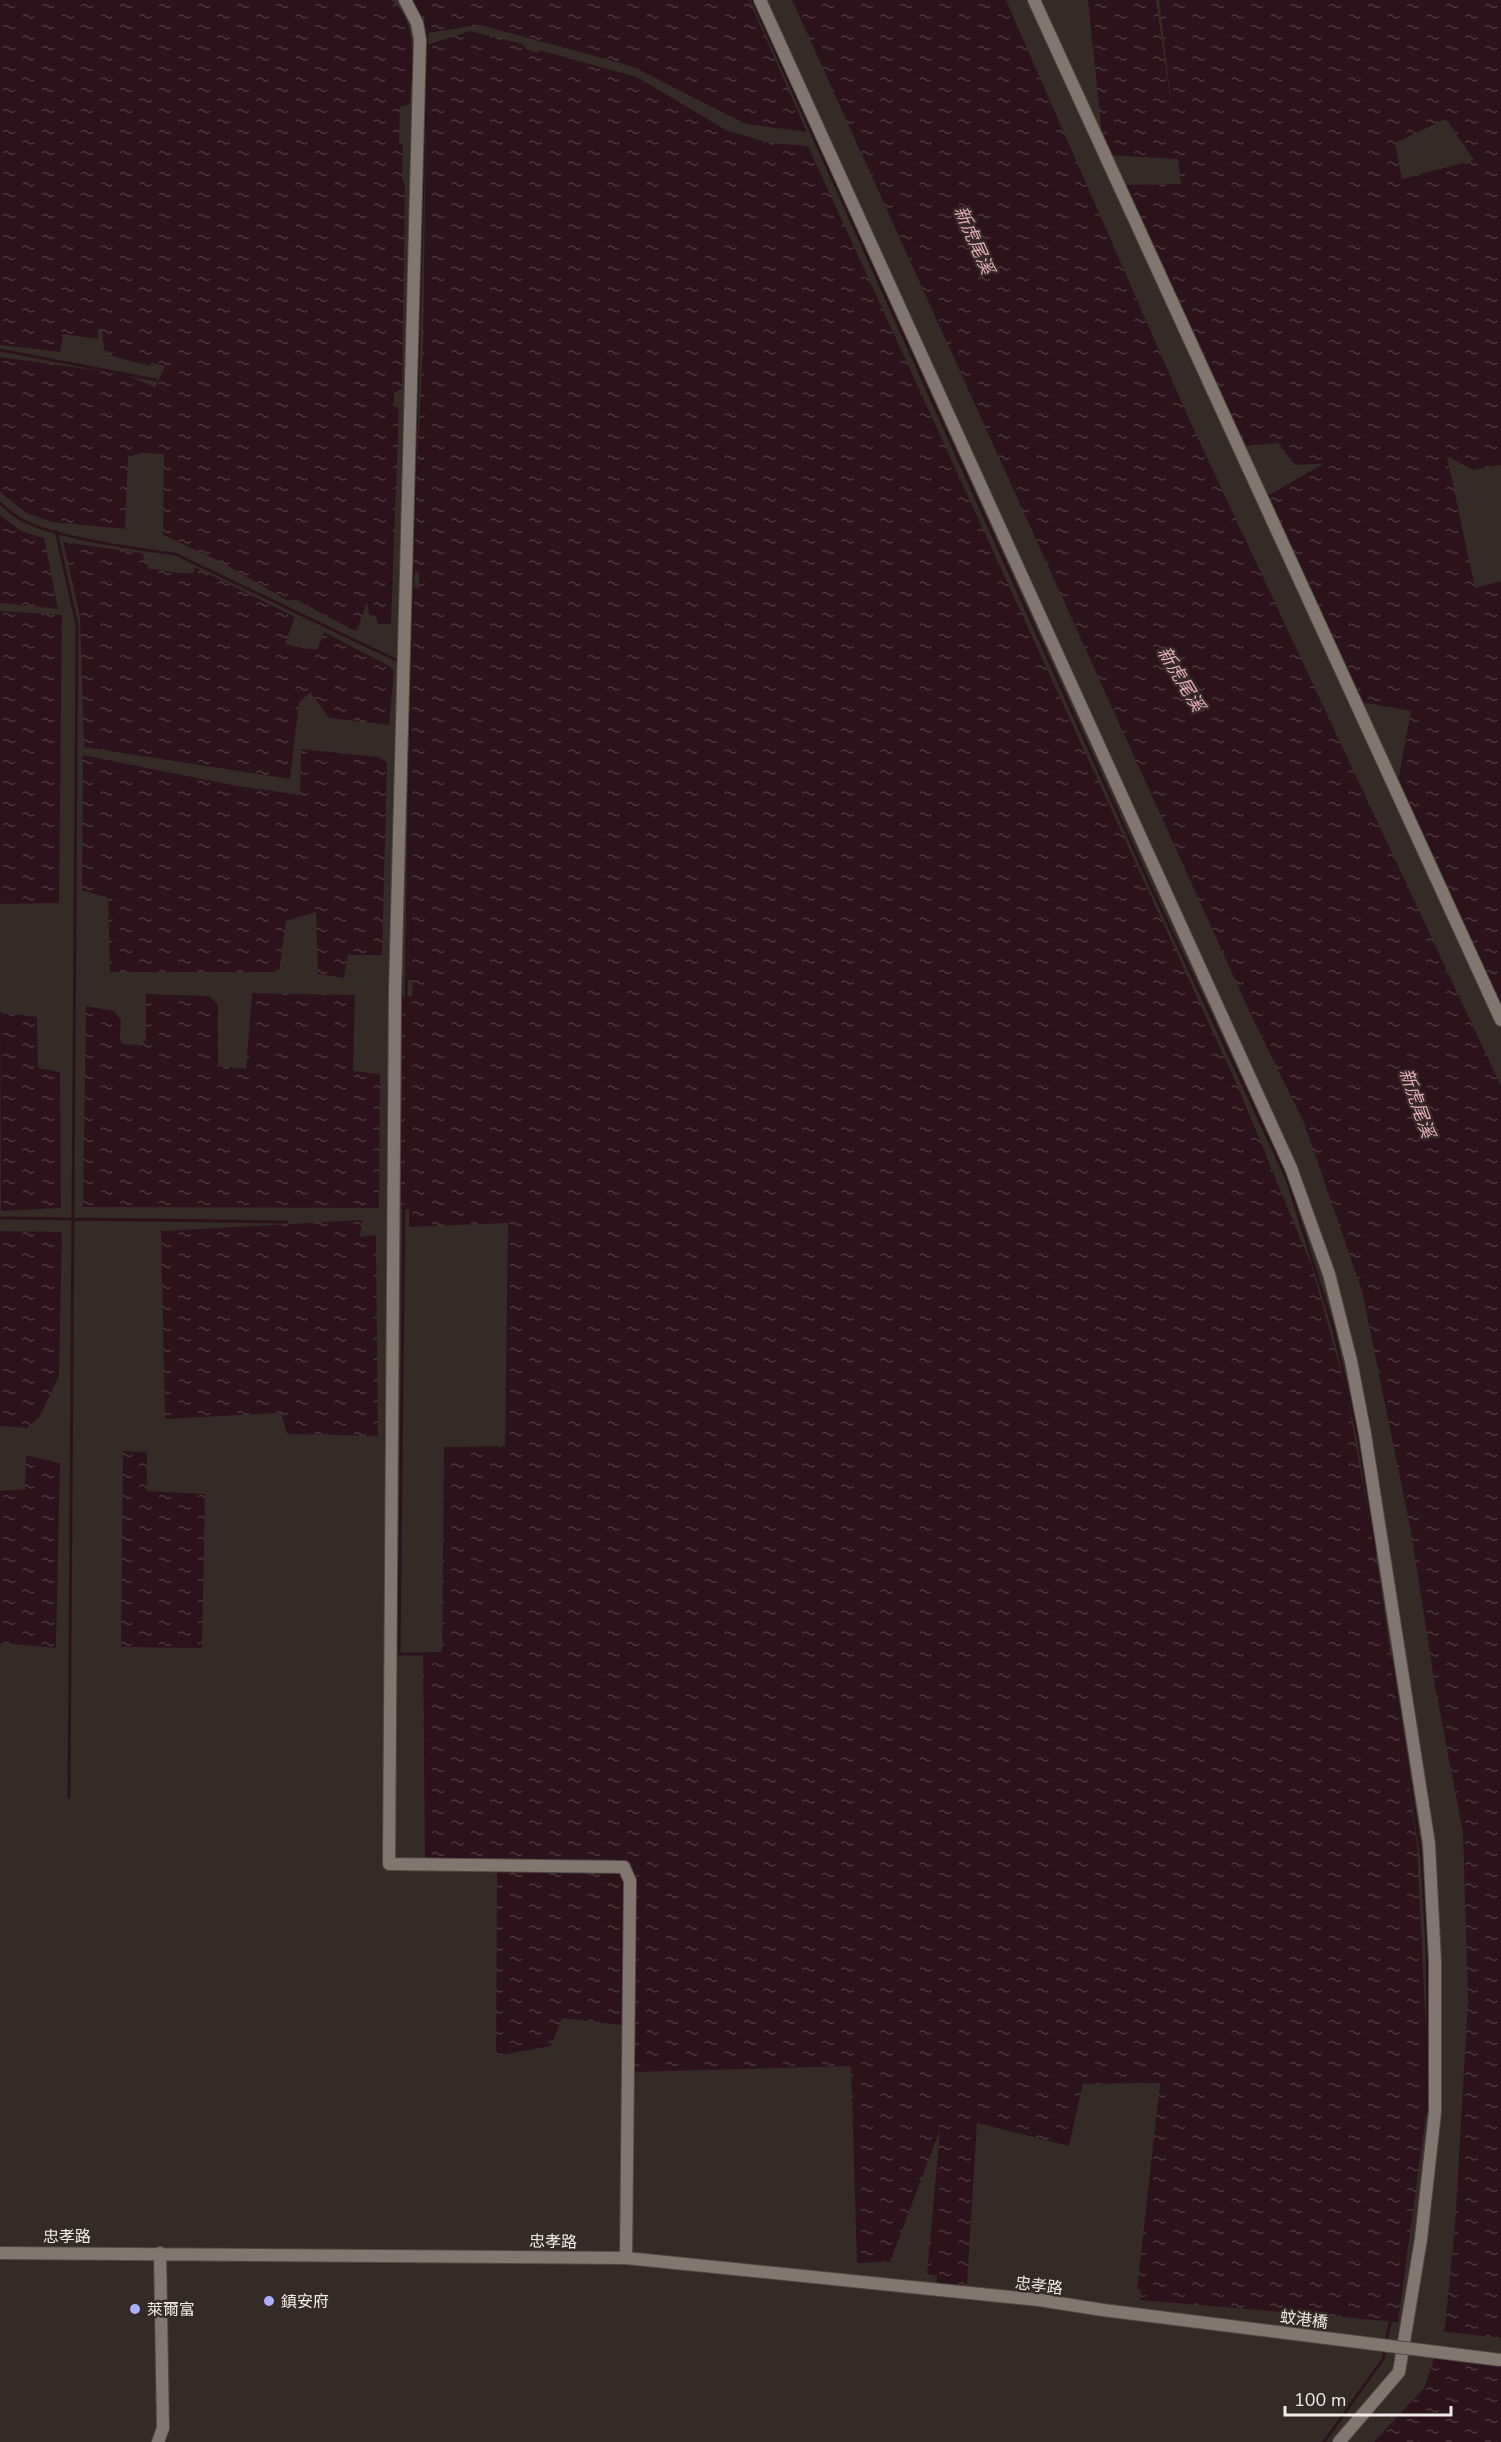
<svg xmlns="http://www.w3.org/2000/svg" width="1501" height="2442" font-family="'Nunito Sans','Noto Sans TC',sans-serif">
<defs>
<pattern id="water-ripples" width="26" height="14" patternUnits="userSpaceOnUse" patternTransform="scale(1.5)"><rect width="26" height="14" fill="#2c131b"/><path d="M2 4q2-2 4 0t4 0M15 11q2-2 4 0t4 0" fill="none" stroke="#4b363c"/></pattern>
</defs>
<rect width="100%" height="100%" fill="#352b26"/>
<path fill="url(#water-ripples)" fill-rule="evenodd" d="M0,0H391C421,22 411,72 410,104L400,107L399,143L403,144L402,178L405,186L402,388L394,393V406L399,409L391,624H378L376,616L369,615L367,602L357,630H353L297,600H286L221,562L163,535L164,454L142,453L128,457L125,529L52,522L26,513L0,492V357L123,374L155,387L165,366L152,363L149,366L109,355V352L104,351L102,329H98V339L63,334L60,352L0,345Z
M410,0H749L807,132L746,124L631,66L480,25L428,33Z
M792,0H1006L1190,421L1501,1086V2442H1374L1424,2388L1445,2327L1455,2226L1468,2000L1463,1833L1435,1686L1411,1532L1362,1291L1304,1123L1251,1015Z
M1088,0H1156L1172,110L1159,0H1501V465L1473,470L1447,456L1475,588L1501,581V1021L1396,791L1411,711L1355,701L1262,499L1323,464L1295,465L1278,443L1238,447L1118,185L1181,184L1178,159L1104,155ZM1446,119L1474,160L1402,179L1395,143Z
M470,31L523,44L526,49L539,53V50L637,77L726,130L770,143L808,146L1238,1087L1312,1267L1347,1394L1381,1586L1417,1845L1429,2093L1398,2322L1140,2300L1141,2290L1137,2289L1160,2083L1083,2084L1069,2146L977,2123L967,2284L936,2292L937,2276L927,2274L940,2130L890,2262L857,2263L851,2066L634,2072L628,2026L562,2018L551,2046L496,2056L497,1868L425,1865L423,1652H442L444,1447L505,1446L508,1223L409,1227V1210L401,1209L402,997L412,996L413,980H408L412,587L419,588V573L412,571L423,343L427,45Z
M0,515L21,531L44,538L58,609L0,603Z
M63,542L142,553L149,569C164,569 181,576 194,572L195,567L295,617L285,644L317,650L324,632L391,667L394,671L389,725L329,718L310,692L299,703L290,779L84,747L80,617Z
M0,611L62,615L59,903L0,904Z
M301,749L378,757L387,762L382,955H348L344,978L318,974L316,912L286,921L279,972H110L108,898L82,890L83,755L232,785L300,795Z
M252,993L355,995L353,1071L380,1074L379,1208L83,1207L86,1006L114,1011L121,1020L120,1038L123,1044L140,1045L146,1040V994L209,996L218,1005V1066L246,1069Z
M0,1012L37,1017L38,1068L60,1072L61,1208L1,1211Z
M362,1220L360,1237L376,1235L378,1436L287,1434L281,1413L165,1419L161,1231Z
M0,1231L62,1232L59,1376L40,1416L27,1428L0,1426Z
M123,1451L147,1452V1491L205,1494L202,1648L121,1647Z
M26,1455L60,1463L56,1648L0,1643V1491L25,1489Z"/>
<path fill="#352b26" d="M1440,2331L1501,2338V2360L1433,2352Z"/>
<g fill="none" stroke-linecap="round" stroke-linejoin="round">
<path stroke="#2c131b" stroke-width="3" d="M752,0L1156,898L1287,1179L1333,1327L1359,1442L1376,1554
M0,350L156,380
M0,503C7,509 14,516 22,520C56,538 136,549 175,554L400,662
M56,531L77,625L69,1797
M413,554L427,30
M406,998L413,570
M404,1205L399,1654H427
M0,1218L287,1222
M1391,1659L1422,1860L1427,1947L1428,2085
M1426,2112L1428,2094
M1386,2342L1391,2319
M1324,2442L1383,2359L1385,2349"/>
<g stroke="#4f4842" stroke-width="14">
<path id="minor" d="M405,0L417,23L420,40L395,991L389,1864L624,1867L630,1881L626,2258
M760,0L1291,1168L1329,1274L1351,1361L1365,1434L1429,1844L1435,1961V2112L1421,2239L1399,2372L1339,2442
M1034,0L1501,1020
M0,2253L626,2258L1039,2300L1103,2310
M158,2442L163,2428L160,2253"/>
</g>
<use href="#minor" stroke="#827770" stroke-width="12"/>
<g stroke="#4f4842" stroke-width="14" stroke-linecap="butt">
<path id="minor-bridge" d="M1103,2310L1501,2360"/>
</g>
<use href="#minor-bridge" stroke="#827770" stroke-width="12"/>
</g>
<g fill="#acaffb" stroke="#352b26" stroke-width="2">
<circle cx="269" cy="2301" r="6"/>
<circle cx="135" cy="2309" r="6"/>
</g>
<g text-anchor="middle" stroke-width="4.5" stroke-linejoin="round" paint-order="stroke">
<g font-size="16" fill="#f1ebe7" stroke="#352b26">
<text x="67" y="2242">忠孝路</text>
<text transform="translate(553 2241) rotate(1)" y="6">忠孝路</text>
<text transform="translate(1039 2285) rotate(7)" y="6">忠孝路</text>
<text transform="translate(1304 2319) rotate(7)" y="6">蚊港橋</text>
</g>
<g font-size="16" fill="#f1ebe7" stroke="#352b26" text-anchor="start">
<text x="281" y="2307">鎮安府</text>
<text x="147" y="2315">萊爾富</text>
</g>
<g font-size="18" font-style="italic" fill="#e8acbd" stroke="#352b26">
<text transform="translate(974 240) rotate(66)" y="6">新虎尾溪</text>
<text transform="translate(1181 679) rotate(59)" y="6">新虎尾溪</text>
<text transform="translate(1417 1103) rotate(71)" y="6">新虎尾溪</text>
</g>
</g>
<path d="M1285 2406v9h166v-9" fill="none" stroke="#f1ebe7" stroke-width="3"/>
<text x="1294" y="2406" font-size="18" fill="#f1ebe7" stroke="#352b26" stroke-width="4.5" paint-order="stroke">100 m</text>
</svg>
